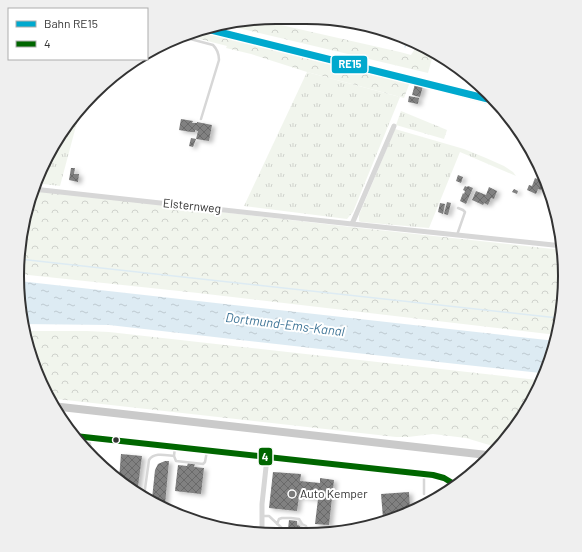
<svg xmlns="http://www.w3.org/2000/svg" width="582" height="552" font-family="Barlow,sans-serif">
<defs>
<pattern id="grass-tufts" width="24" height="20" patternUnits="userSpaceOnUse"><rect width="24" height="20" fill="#f1f5ed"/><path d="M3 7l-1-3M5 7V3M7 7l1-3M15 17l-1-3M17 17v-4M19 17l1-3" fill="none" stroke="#cfd2cc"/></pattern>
<pattern id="forest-crowns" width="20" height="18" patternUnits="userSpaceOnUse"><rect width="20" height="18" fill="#f1f5ed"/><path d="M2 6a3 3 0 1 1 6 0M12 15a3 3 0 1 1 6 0" fill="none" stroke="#cfd2cc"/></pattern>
<pattern id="water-ripples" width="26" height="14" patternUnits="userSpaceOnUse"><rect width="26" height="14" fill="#ddebf3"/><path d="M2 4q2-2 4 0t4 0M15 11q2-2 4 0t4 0" fill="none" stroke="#becad1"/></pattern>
<pattern id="building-cross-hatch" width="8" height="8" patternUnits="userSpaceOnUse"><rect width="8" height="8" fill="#818181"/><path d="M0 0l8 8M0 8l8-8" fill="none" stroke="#6a6a6a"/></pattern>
<filter id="shadow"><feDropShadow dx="3.5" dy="2" stdDeviation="2" flood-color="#0004"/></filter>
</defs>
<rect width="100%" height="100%" fill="#fff"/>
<path fill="url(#grass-tufts)" d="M307,72L400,97L353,212L347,219L244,206Z
M456,94L492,103L495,106L456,96Z
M78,110L80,111L60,186L35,183L52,147Z
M401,111L447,130L444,139L396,125Z
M395,129L464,149L486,158L504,166L513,172L516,176L460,152L429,228L361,222L359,221V215Z"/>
<path fill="url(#forest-crowns)" d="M259,20L400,52L411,55L416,47L433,55L428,73L230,26Z
M203,32L410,82L404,98L307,72L251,54L226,48L227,46L184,35Z
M32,190L351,227L562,250L557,335L198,293L19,274V242Z
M24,331H87L109,332L538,380L511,434L497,447L486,444L466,438L433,434L408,437H396L48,398L31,359Z"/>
<path fill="url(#water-ripples)" d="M19,281L556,341V343L541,373L383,356L109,325L22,324L19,310Z"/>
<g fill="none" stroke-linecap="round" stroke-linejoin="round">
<path stroke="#ddebf3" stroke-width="1.5" d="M405,47L407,42
M19,259L558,318"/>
</g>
<path fill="url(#building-cross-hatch)" filter="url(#shadow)" d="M415,84L423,86L420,97L412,95Z
M409,96L419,98L418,104L408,102Z
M181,119L193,121L192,123H197V122L212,125L209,141L196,139L198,131L195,130V132H191L179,130Z
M191,138L196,139L193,147L189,146Z
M71,168H75L74,174H79L78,182L69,180Z
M458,175L463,177L461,183L456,181Z
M535,178L542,181L543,185L541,190L538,189L536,194L527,190L529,185L532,186Z
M465,186L467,187L468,186L473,188L466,204L460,201L463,193L464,194L465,191L463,190Z
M489,187L497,191L494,199L491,198L488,205L484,203L483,205L472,200L476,191L486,195Z
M514,189L518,191L517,194L512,192Z
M447,202L451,203L448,215L444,214Z
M440,203L445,204L443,214L438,212Z
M121,454L142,456L137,494L132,491L119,480Z
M165,461H169L165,505L152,499L155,470L158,464Z
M188,463L195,464L194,467L204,468L201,494L175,491L178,465L187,466Z
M273,472L301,474L300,481L320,483V478L334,480L329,525L315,524L318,499L299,497L297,511L269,508Z
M409,492L410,509L383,518L381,494Z
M289,520L297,521V525L300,526V531L288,529Z
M235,526L248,527V531L234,530Z"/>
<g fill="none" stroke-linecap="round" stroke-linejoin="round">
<path stroke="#d7d7d7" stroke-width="2.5" d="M179,36L213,45C218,50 219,54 219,60L201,119
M457,235L465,212L463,210L458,208
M174,456L176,461L203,464L205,462L207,451
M424,475V494
M144,496L149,460C154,452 165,455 174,456L175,447
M262,516H269L285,531
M277,524L279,519L282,518H291L299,519L302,524L306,526L307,532
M315,532H316"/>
<path stroke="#d7d7d7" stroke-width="5" d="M33,189L352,224L563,246
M352,224L394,126
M75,436L433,475L444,478L454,484
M88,438L90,456
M262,531V504L267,458"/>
<path stroke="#cacaca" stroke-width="8" d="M52,406L487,455"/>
<g stroke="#fff" stroke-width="9">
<path id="bus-1" d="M75,436L433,475L444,478L454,484"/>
</g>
<use href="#bus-1" stroke="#060" stroke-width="6"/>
<g stroke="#fff" stroke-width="10">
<path id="rail-1" d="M211,30L488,99"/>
</g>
<use href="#rail-1" stroke="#00a9ce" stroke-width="7"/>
</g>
<circle fill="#333" stroke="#fff" stroke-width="1.5" cx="116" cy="440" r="3.5"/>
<circle fill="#7a7a7a" stroke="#fff" stroke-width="1.5" cx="292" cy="494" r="4"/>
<g text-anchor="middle" stroke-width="4" stroke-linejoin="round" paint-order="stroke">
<g font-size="12" fill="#333" stroke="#fff">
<text transform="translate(192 206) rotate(6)" y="4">Elsternweg</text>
</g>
<g font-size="12" fill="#333" stroke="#fff" text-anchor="start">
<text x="300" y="498">Auto Kemper</text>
</g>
<g font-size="13" font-style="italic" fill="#3f7597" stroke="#fff">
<text transform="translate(285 324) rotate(7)" y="5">Dortmund-Ems-Kanal</text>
</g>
</g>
<path d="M0 0H582V552H0ZM276 24H306A252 252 0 0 1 558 276V276A252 252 0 0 1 306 528H276A252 252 0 0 1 24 276V276A252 252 0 0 1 276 24Z" fill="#efefef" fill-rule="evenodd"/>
<path fill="none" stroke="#333" stroke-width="2" d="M276 24H306A252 252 0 0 1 558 276V276A252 252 0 0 1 306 528H276A252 252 0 0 1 24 276V276A252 252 0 0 1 276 24Z"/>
<g stroke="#fff" stroke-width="1.5">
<rect x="331" y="55" width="37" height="19" rx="4" fill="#00a9ce"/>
<rect x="258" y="447" width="15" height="19" rx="4" fill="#060"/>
</g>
<g font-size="11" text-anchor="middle" font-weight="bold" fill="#fff">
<text x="350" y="68">RE15</text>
<text x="265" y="461">4</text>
</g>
<rect x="8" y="8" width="140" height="52" fill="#ffffff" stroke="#adadad"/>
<rect x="16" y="21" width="20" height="6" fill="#00a9ce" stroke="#adadad"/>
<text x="44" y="28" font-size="12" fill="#333333">Bahn RE15</text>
<rect x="16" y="41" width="20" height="6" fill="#006600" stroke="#adadad"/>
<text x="44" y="48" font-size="12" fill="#333333">4</text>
</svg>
